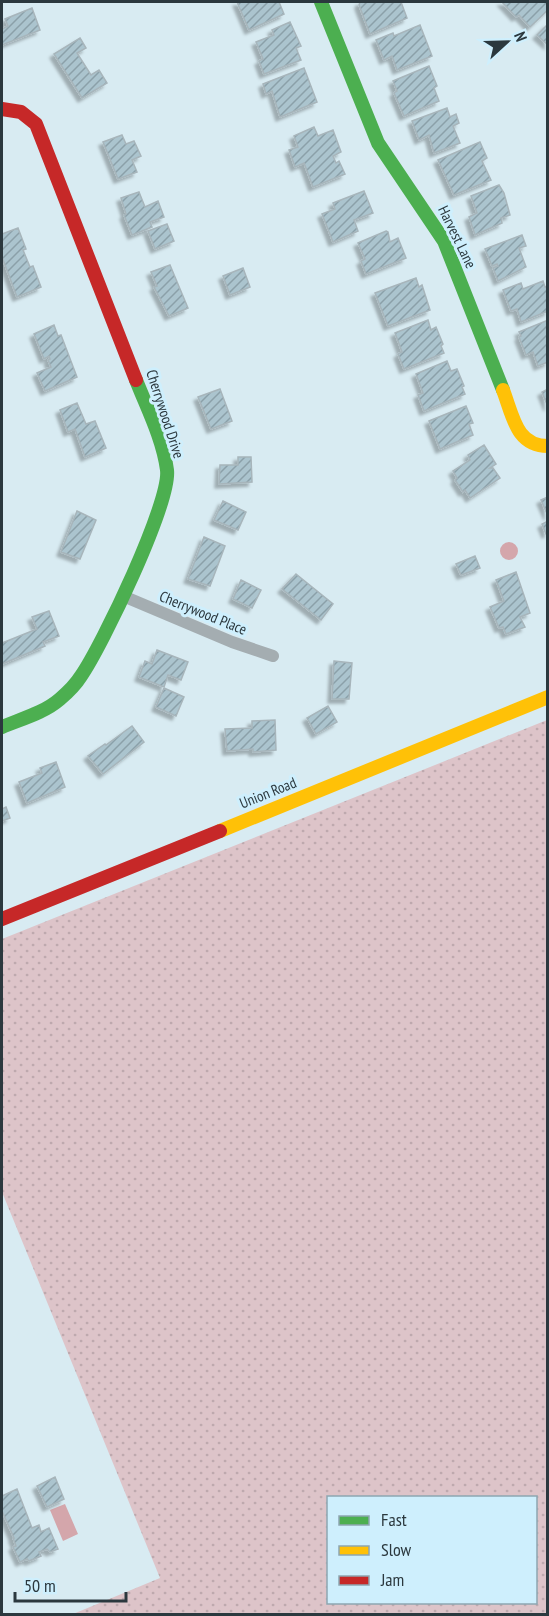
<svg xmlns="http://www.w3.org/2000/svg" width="549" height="1616" font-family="'PT Sans Narrow',sans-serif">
<defs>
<pattern id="grass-dots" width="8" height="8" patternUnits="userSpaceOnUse" patternTransform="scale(1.5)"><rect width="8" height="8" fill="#ddc4c9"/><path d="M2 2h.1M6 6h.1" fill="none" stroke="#bea9ae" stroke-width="1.8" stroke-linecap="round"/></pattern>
<pattern id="building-hatch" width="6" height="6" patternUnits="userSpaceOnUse" patternTransform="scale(1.5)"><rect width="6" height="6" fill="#abc4ce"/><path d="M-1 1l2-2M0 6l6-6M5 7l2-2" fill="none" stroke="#8ba0a9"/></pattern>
<filter id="shadow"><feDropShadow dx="-4" dy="4" stdDeviation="1.5" flood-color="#0004"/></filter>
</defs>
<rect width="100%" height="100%" fill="#d8ebf2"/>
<path fill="url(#grass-dots)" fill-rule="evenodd" d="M547,720V1614H73L160,1578L2,1192V939ZM328,1498H536V1602H328Z"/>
<path fill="#d4a6ab" d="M500 551a9 9 0 1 1 18 0a9 9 0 1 1-18 0Z
M65,1504L78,1534L63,1541L50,1510Z"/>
<path fill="url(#building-hatch)" stroke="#a7b5bb" stroke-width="1.5" filter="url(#shadow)" d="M237,2H279L284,14L249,30Z
M360,2H401L407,18L370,34L359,5Z
M502,2H548V10L530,27L519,15L516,17Z
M32,8L40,30L2,45V29L8,26L5,19Z
M290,22L301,46L296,48L301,60L264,74L259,61L263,59L256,42L274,35L272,30Z
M548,24V45L537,35Z
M420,25L432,56L397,70L392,56L384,60L376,40L393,33L394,36Z
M80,38L86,48L77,53L91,75L99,70L107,83L82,98L54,54Z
M429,66L437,86L434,88L439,101L404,116L394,93L397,91L393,81Z
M304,68L317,102L280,117L272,91L266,94L263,84Z
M447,108L450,117L456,114L459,123L453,126L460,143L434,153L429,135L419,140L412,121Z
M314,127L318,136L333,130L341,152L333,156L336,163L339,161L345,174L313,187L304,163L295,167L289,150L298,147L294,136Z
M122,135L126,144L134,141L141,156L132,160L137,172L118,179L103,142Z
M480,142L487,158L482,161L491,180L454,195L438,160Z
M499,185L504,193L510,215L501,218L502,223L475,235L469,217L477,213L471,196Z
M364,191L373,213L354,220L358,231L333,242L322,214L335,209L333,203Z
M139,192L145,207L158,201L164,217L150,222L152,227L132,235L124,215L126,214L121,198Z
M167,224L174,241L155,249L148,231Z
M18,228L26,249L23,250L30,267L33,266L41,287L17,297L2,257V234Z
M386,231L388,232L390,242L398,238L406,258L366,274L361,261L365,259L358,243Z
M522,235L526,246L519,248L526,267L498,281L493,268L498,266L497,264L492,266L485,249Z
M170,265L188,308L169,316L154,287L157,286L151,272Z
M243,268L250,287L230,295L223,276Z
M416,278L419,287L422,285L430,310L388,326L375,293Z
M543,281L545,287L548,286V311L521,322L517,309L511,311L503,290L521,283L523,289Z
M428,320L431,330L436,327L443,344L441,346L444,353L404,369L398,354L402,352L395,333Z
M548,320V362L538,366L533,352L526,355L519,337L521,336L519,332Z
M54,325L58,336L61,335L77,377L45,391L37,373L51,367L48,360L50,359L49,356L44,359L34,334Z
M447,361L451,371L457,369L464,386L462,387L465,394L424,411L418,395L423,393L416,374Z
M220,389L232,421L211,429L198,397Z
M548,389V407L542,392Z
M77,403L86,424L95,421L106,448L85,457L75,429L68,432L60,410Z
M466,406L473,423L469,424L473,435L440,449L429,421Z
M484,445L496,464L490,468H493L500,478L470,498L465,490L463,492L455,480L457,478L453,471L470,460L468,455Z
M238,457H251L252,482L219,484L220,465H238Z
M548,497V516L541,500Z
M223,501L246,512L238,530L214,520Z
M77,511L96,520L80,559L61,552Z
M548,521V533L546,534L542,524Z
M204,537L225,546L210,586L188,579Z
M475,556L480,568L461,575L456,564Z
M516,572L530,613L520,617L525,627L506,634L503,627L499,628L490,607L504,601L496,580Z
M296,574L333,604L321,620L282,589Z
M241,580L261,590L252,608L233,599Z
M49,611L59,636L43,642L45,646L2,664V643L37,629L32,617Z
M157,650L188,662L181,680L168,675L164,687L139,677L145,661L152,664Z
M334,661L352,663L349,699H332Z
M164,688L184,697L176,716L156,707Z
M328,706L337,722L316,734L307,718Z
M275,720L276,750L253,752V749L227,751L225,729L252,728V721Z
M132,726L144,742L103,774L88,756L105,744L106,745Z
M56,762L65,787L27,803L19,782L42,773L40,768Z
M6,807L10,818L2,821V809Z
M55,1477L64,1499L47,1507L37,1486Z
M17,1489L32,1528L39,1525L41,1532L49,1528L58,1549L50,1552L47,1549L39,1552L41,1556L29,1561L27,1559L20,1562L13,1547L16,1546L13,1538H14L2,1511V1496Z"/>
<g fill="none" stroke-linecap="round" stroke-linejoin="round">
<path stroke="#a4adb1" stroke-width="12" d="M123,596L232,642L273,656"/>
<path stroke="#4caf50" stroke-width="14" d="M321,2L378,143L444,241L503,390
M2,727C21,719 44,713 60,699C67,693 76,684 81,676C102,646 171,502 167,470C163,439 147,408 136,380"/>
<path stroke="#ffc107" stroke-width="14" d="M503,390C513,416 516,446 548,446
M220,831L548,697"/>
<path stroke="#c62828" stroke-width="14" d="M2,109L21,112L36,124L136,380
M2,919L220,831"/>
</g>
<g text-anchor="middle" stroke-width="6" stroke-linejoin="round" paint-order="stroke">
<g font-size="15" fill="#2b383e" stroke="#ceeffd">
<text transform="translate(457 237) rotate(64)" y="5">Harvest Lane</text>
<text transform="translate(165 414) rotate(72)" y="5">Cherrywood Drive</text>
<text transform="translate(203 613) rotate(22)" y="5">Cherrywood Place</text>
<text transform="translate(268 793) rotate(-22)" y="5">Union Road</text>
</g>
</g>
<rect width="549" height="1616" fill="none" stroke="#2b383e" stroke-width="6"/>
<rect x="327" y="1496" width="210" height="108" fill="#ceeffd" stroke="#8da6b1" stroke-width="1.5"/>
<rect x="339" y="1516" width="30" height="9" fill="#4caf50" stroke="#8da6b1" stroke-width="1.5"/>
<text x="381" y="1526" font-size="18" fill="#2b383e">Fast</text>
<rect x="339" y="1546" width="30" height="9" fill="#ffc107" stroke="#8da6b1" stroke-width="1.5"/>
<text x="381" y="1556" font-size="18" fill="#2b383e">Slow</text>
<rect x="339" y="1576" width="30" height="9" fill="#c62828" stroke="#8da6b1" stroke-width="1.5"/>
<text x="381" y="1586" font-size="18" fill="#2b383e">Jam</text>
<g transform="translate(507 42) rotate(68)" stroke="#ceeffd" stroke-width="4.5" paint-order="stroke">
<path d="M0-4.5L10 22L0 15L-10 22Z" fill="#2b383e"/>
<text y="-9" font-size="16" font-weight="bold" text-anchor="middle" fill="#2b383e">N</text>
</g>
<path d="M15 1592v9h111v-9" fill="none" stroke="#2b383e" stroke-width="3"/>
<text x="24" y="1592" font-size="18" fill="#2b383e" stroke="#ceeffd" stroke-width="4.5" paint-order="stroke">50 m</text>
</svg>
